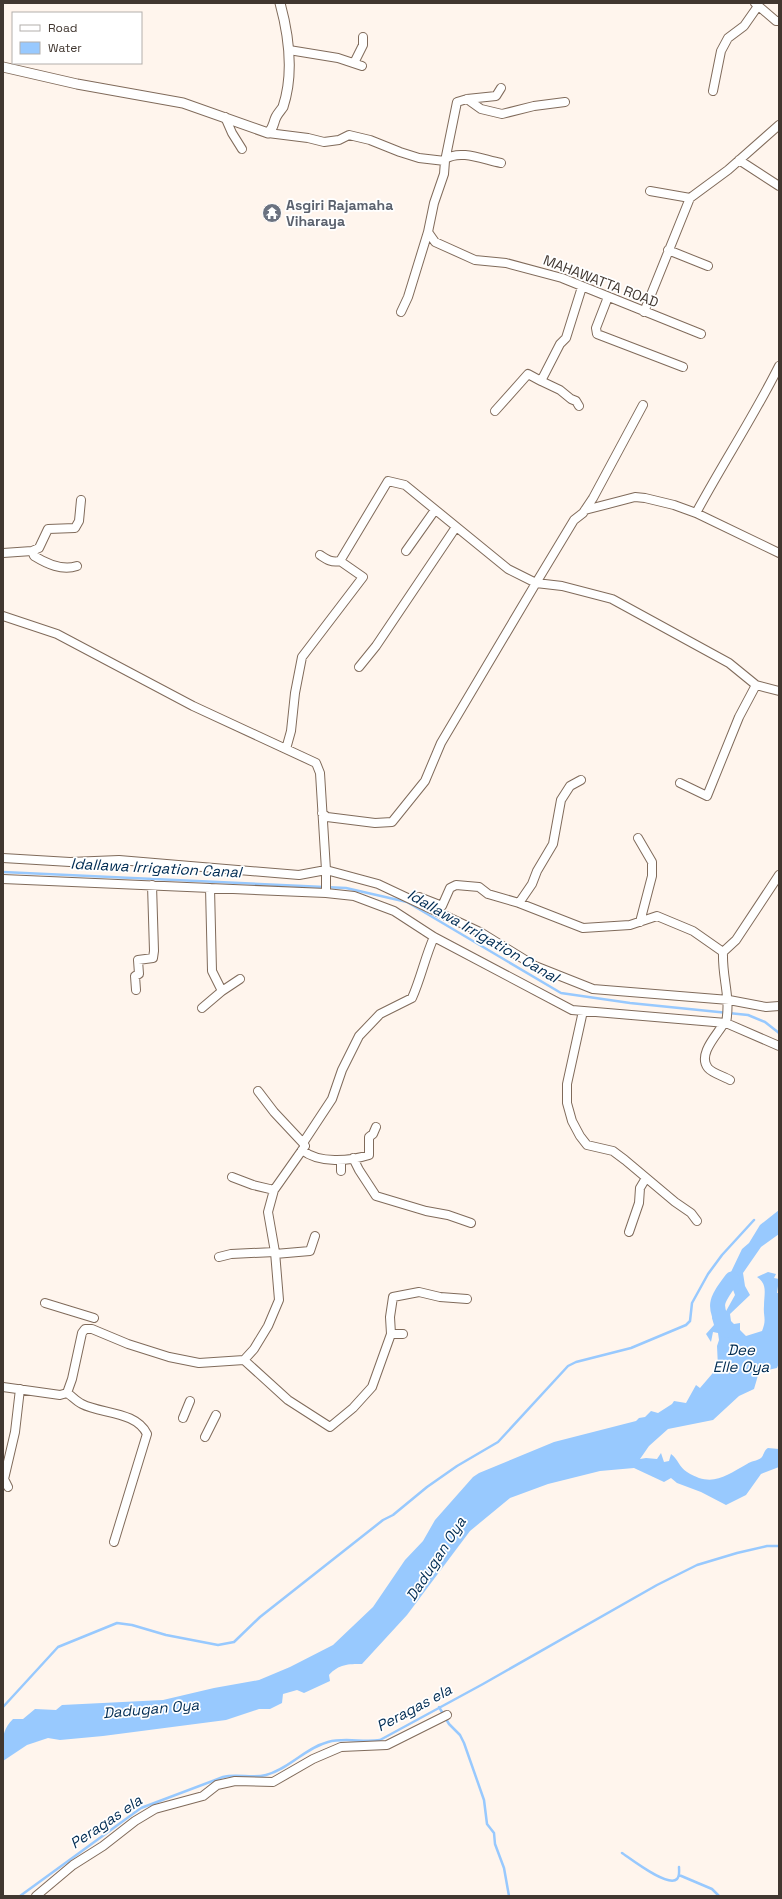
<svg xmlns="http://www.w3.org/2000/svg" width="782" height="1899" font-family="'Space Grotesk',sans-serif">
<rect width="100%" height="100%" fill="#fff5ed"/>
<path fill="#98c9fe" d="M779,1210V1234L761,1247L743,1273L745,1286L750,1295L730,1314L731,1321L734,1324L740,1323V1330L746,1336L762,1331C767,1319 763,1317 764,1306C764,1294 768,1284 757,1277L768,1272L776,1274L774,1278L779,1279L777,1293H779V1363L777,1368L759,1372L754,1389L739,1396L713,1420L668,1429L649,1446L640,1459L646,1458L657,1459L661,1453L664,1462L669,1461L671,1454C678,1459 679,1467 687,1472C712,1488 725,1476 747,1464C751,1461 757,1461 761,1458C764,1455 764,1450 768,1448L779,1449V1467L761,1474L746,1495L726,1505L701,1492L677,1483L671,1478L664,1482L634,1468L600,1471L548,1484L510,1498L470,1531L407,1615L362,1664C348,1664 339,1664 329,1675L330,1681L304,1693L297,1690L283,1694L282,1703L270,1709H259L226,1720L103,1736L60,1740L48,1738L27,1745L3,1761C3,1743 0,1732 13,1719H23L35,1709L56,1710L62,1705L163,1700L214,1688L259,1680L290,1667L333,1645L373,1607L405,1560L423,1541L435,1520L473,1477L479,1473L554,1442L636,1421L639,1418L645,1417L651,1411L658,1413L672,1404L674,1401L686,1403L696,1385L700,1388L718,1367L717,1346L719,1340L718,1333L713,1332L711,1342L706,1334L714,1325L712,1318L714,1311L717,1312L721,1310L723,1314L725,1313L735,1295L732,1287L725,1297L720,1295L742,1249L749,1243L760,1225Z"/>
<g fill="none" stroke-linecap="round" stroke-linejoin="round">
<path stroke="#98c9fe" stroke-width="2.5" d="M3,872L346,888L407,902L561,993L630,1003L748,1015L765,1022L779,1033
M3,1707L58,1647L117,1623L132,1625L166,1635L218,1645L234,1642L260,1617L383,1520L393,1515L427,1487L457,1466L498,1442L568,1366L576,1362L631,1348L686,1325L690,1321L692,1303L708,1274L722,1255L754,1220
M439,1707L449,1724L460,1735L464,1743L484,1800L487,1824L494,1833L495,1844L504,1868L509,1896
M622,1853C631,1859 668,1888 677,1879C680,1876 679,1871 679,1867
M679,1875L712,1889L719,1896
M20,1896L141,1808L223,1777C237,1773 252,1779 266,1775C289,1769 305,1748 328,1742C346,1737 363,1743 380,1740L483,1684L657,1585L697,1565L737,1553L767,1546H779"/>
<path stroke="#98c9fe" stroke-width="15" d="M726,1330C713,1304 715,1302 732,1279"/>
<g stroke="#806b5b" stroke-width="10">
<path id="minor" d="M755,3L776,21H779
M289,50L338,58L362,66
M354,63L363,45V37
M713,91L721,51L728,38L744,26L758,6
M467,99L481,109L502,114L534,106L565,102
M225,117L232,133L242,149
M268,133L308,138L324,142L339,140L349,135L370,140L400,152L419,158L445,161L457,102L467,99L496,96L501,88
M445,159C461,149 484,160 501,163
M739,160L779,186
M445,161L444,174L434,203L428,232L435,242L475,260L506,263L562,278L701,334
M690,198L728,170L779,125
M668,250L708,266
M608,297L596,328L597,334L683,367
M401,312L408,297L428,232
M644,312L690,198L650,191
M579,406L576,401L571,399L560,390L541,381L560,344L566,338L582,287
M495,411L528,374L541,381
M585,510L635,497L645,498L674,505L696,513L779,553
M696,513C723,463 754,416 779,366
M32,551L34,556C47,564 62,571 77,566
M406,551L435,510
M3,553L32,551L39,548L48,529L75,528L79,521L81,500
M320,555C326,559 331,563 340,561
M3,616L57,634L193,706L316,763L320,773L326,870V893
M359,667L376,646L456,527
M286,749L291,731L295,693L302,657L363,577L340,561L388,481L405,485L508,569L536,583L574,520L583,513L593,498L643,405
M680,783L707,796L739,717L756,685
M322,813L327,817L375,823L392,822L425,781L441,743L536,583L562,586L612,599L729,663L756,685L779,691
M638,838L652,862V876L640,922
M3,858L70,862L119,860L299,875L326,870L378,884L480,932L535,966L593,989L729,1000L766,1007L779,1006
M3,879L326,893L354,896L394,911L434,937L572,1010L726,1023L779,1046
M210,888L212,971L222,991L240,979
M419,897L442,906L450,888L456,885L479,887L488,894L519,903L583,928L630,925L657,916L693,931L723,952
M519,903L532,884L537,871L553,844L561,800L570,786L581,780
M136,990L135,976L139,974L138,960L153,958L154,951L152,885
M202,1008L222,991
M583,1011L567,1084V1103L572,1121L580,1136L587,1145L613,1151L625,1160L675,1202L691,1213L697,1221
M724,1023C718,1034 697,1054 708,1068C712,1073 723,1076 730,1080
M726,1023C731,996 722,979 723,952L736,940L779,875
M258,1091L274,1112L303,1143
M303,1143L332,1099L342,1070L359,1036L380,1014L412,998C421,978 425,957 434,937
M302,1150C319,1164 350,1161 369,1155V1137L373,1134L376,1127
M353,1158L359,1170L376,1196L426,1211L448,1215L471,1223
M341,1171V1160
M232,1177L253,1185L274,1190
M629,1232L639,1203L640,1188L646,1178
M275,1254L310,1251L315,1236
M219,1257L231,1254L275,1252
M45,1303L94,1318
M391,1334H403
M244,1360L288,1400L330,1427L353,1408L372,1387L391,1334L390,1317L393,1297L419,1292L440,1297L467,1299
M3,1387L60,1395L67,1393L72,1379L82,1333L85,1329H92L128,1344L169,1357L199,1363L244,1360L254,1349L268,1326L279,1300L275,1252L268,1212L274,1190L305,1146L303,1143
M67,1393C72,1396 76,1401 82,1404C101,1414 136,1411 147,1434L114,1542
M183,1418L190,1401
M205,1437L216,1415
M8,1487L4,1479L15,1432L20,1389
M36,1896L73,1865L103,1846L135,1821L155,1809L203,1796L217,1785L235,1781L273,1782L313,1759L341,1747L387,1745L447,1715"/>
</g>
<g stroke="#806b5b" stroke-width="11">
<path id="tertiary" d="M3,67L77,84L183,103L268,133C274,128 273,123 276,117C278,113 281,110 283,107C294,74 289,36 280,3"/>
</g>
<use href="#minor" stroke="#fff" stroke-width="8"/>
<use href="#tertiary" stroke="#fff" stroke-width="9"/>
</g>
<defs>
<g id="temple-disc" transform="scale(1)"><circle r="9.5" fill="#6b7280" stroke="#fff"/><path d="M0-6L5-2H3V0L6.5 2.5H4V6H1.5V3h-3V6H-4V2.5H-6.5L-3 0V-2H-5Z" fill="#fff"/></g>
</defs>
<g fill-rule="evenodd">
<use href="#temple-disc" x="272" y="213"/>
</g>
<g text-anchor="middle" stroke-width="3.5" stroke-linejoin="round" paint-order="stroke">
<g font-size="14" font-weight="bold" fill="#5b616d" stroke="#fff" text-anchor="start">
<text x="286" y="210">Asgiri Rajamaha<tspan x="286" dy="16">Viharaya</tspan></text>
</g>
<g font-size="14" fill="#413730" stroke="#fff">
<text transform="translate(601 281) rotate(21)" y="5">MAHAWATTA ROAD</text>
</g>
<g font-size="15" font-style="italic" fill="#002c53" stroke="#fff">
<text transform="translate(156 868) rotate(3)" y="5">Idallawa Irrigation Canal</text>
<text transform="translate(483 936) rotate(30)" y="5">Idallawa Irrigation Canal</text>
<text x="741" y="1355">Dee<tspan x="741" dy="17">Elle Oya</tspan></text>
<text transform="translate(436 1559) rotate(-57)" y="5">Dadugan Oya</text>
<text transform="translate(414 1708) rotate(-28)" y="5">Peragas ela</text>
<text transform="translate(151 1709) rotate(-5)" y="5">Dadugan Oya</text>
<text transform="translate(106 1822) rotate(-34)" y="5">Peragas ela</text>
</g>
</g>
<rect width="782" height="1899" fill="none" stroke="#413730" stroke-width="8"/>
<rect x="12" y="12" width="130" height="52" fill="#ffffff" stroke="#b3afac"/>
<rect x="20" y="25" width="20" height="6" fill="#ffffff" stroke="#b3afac"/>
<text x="48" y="32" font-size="12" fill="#413730">Road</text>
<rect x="20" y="42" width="20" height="12" fill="#98c9fe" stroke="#b3afac"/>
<text x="48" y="52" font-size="12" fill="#413730">Water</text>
</svg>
